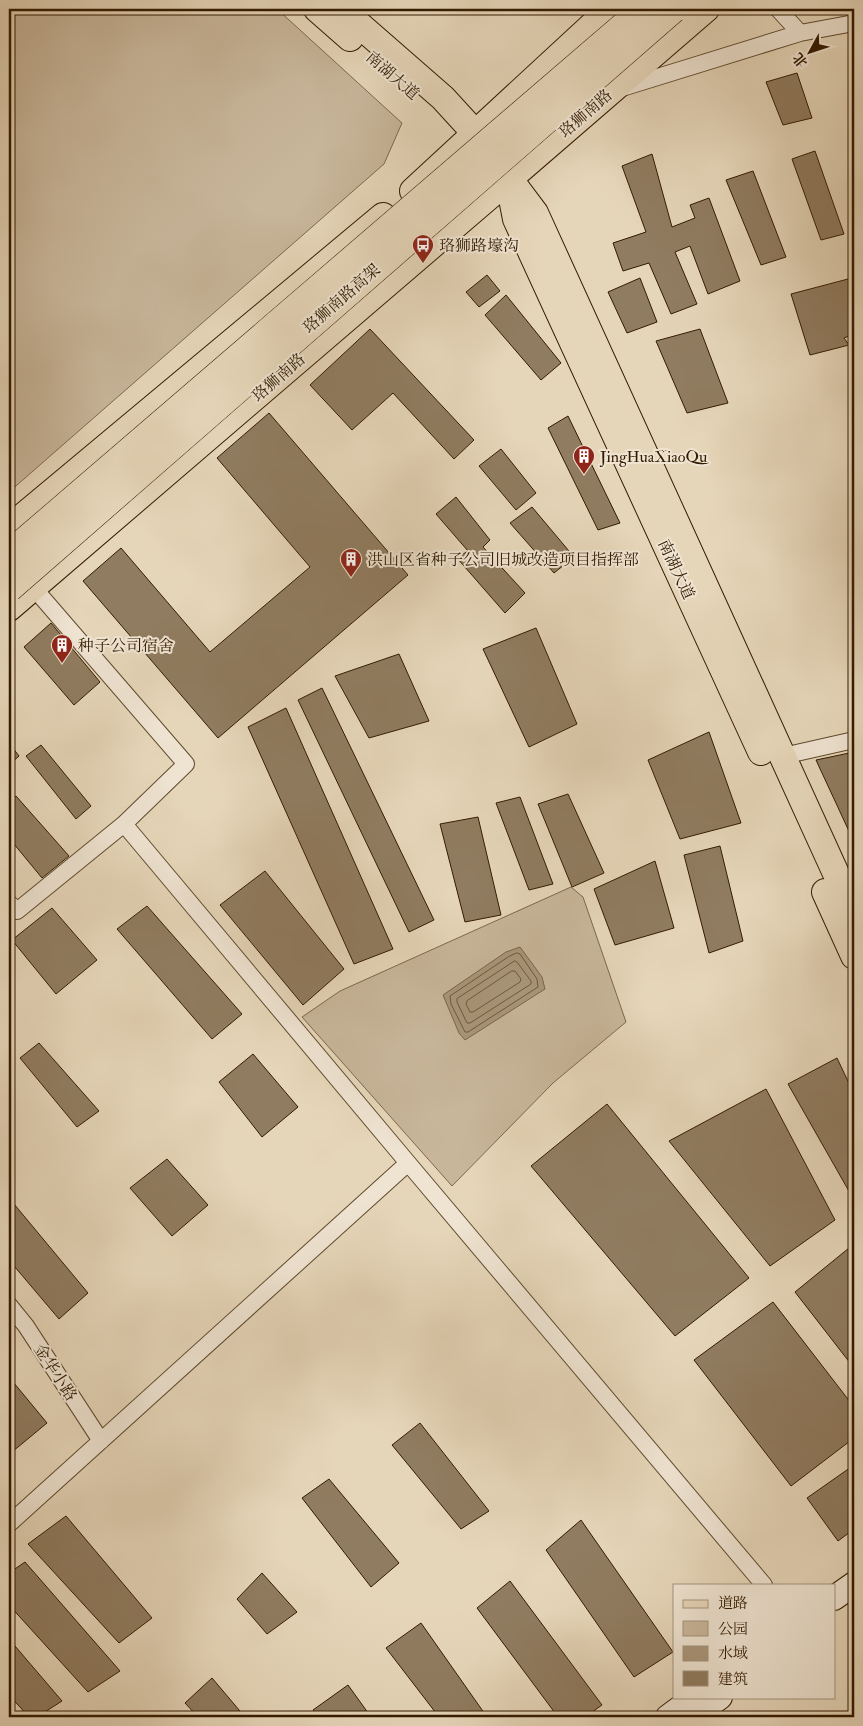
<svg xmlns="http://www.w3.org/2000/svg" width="863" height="1726" font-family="'IM FELL Double Pica','Noto Serif SC',serif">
<rect width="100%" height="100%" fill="#e6d6b9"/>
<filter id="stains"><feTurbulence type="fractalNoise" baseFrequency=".004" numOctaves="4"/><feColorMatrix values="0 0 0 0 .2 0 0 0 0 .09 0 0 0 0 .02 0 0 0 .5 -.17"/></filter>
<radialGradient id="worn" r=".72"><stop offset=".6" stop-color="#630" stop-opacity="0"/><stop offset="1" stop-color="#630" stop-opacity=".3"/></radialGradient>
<path fill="#c8b69a" stroke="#7e684d" d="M9,9H277L402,123L384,164L9,492Z
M571,887L583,897L626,1022L553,1083L452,1186L302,1017L340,991Z"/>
<path fill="#a9967a" stroke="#7a6549" d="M520,947L542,977L545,989L465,1040L459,1033L443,995L506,952Z"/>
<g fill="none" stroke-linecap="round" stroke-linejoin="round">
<path stroke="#6e583d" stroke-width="1" d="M517,953L520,954L537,979L538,987L468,1032H465L451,1004L450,996L508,957Z
M515,961L517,962L531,981V984L470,1023H467L457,1002V999Z
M512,971H515L521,979L520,982L473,1012H470L466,1004L467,1001Z"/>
</g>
<path fill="#907c60" stroke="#331b00" d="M797,73L812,118L783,125L766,82Z
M815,151L844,234L821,240L792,159Z
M652,154L672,227L695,218L690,205L709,198L740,281L708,294L690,246L675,252L697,304L671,314L649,263L623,271L613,243L646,232L622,166Z
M753,171L786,257L761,265L726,180Z
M487,275L500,291L479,307L466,292Z
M640,278L657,322L627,333L608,292Z
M848,279L854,295V334L844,338L849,345L810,355L791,294Z
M506,295L561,363L541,380L485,315Z
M370,329L474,440L454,459L393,393L352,430L310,385Z
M700,329L728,403L687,413L656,341Z
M269,413L408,575L218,738L83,581L121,548L210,652L310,567L217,458Z
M568,416L620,523L598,530L548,428Z
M501,449L536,493L516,510L479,466Z
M456,497L490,540L483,547L525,593L505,613L457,558L468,551L436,514Z
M532,507L574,557L554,573L510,523Z
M51,623L100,682L74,705L24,647Z
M536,628L577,724L529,747L483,649Z
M399,654L429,721L369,738L335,676Z
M322,688L434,920L409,932L298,700Z
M286,708L393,949L354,964L248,727Z
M709,732L741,823L680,839L648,760Z
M9,743L19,756L9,765Z
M41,745L91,806L76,819L26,756Z
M854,752V842L816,760Z
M568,794L604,873L572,887L538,804Z
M16,796L69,856L42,878L9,838V801Z
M520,797L553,884L529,890L496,803Z
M478,817L501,915L465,922L440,824Z
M720,846L743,941L709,953L684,855Z
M655,861L674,928L615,945L594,889Z
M265,871L344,969L303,1005L220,905Z
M147,906L242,1014L212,1039L117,929Z
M52,908L97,960L56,994L12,940Z
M39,1043L99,1111L77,1127L20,1058Z
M253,1054L298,1107L262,1137L219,1082Z
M837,1058L854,1094V1200L788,1084Z
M766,1089L835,1220L770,1266L669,1141Z
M607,1104L749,1278L675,1336L531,1166Z
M167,1159L208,1205L172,1236L130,1188Z
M9,1198L88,1293L59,1319L9,1260Z
M849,1248L854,1258V1368L795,1292Z
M773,1302L854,1407V1438L791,1486L694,1360Z
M9,1377L47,1423L12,1452L9,1448Z
M420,1423L489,1511L461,1529L392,1445Z
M854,1465V1529L838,1541L807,1498Z
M329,1479L399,1563L371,1587L302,1498Z
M66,1516L152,1618L119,1643L28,1544Z
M581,1520L673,1652L634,1677L546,1550Z
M25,1562L120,1671L88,1692L9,1605V1573Z
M262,1573L297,1612L267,1634L237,1599Z
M510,1581L602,1705L585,1717H558L477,1608Z
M421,1623L487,1717H439L386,1648Z
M9,1639L62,1701L37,1717H29L9,1695Z
M212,1678L245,1717H198L185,1703Z
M348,1685L371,1717H319L313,1710Z"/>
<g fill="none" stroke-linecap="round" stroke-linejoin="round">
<g stroke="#604a2e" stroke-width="18">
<path id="minor" d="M778,9L800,33L854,23
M622,88L800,33
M783,756L854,740
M124,824L408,1163
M9,903L17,911L124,824L186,764L33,587
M9,1305L26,1326L101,1441
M9,1524L408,1163L764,1585"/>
</g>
<g stroke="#331b00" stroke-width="26">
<path id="secondary" d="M834,1598L854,1584
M668,1717L695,1697
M693,1717L720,1697"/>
</g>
<g stroke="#331b00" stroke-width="28">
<path id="primary" d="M317,9L350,38
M341,9L443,98L475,133L535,213L854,913
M509,183L516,219L761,752
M413,191L610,9
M9,528L383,216
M9,608L508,180L706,9
M825,892L854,956"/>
</g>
<use href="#minor" stroke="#efe4d2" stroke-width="16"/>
<use href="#secondary" stroke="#efe4d2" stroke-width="24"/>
<use href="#primary" stroke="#e6d6b9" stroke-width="26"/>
<g stroke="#331b00" stroke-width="29" stroke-linecap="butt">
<path id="trunk-bridge" d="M9,555L644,9
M9,588L673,9"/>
</g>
<use href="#trunk-bridge" stroke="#e6d6b9" stroke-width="28"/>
</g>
<defs>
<g id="bus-pin" transform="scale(1.125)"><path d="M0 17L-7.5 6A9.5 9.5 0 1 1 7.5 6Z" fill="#8f2418" stroke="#efe4d2"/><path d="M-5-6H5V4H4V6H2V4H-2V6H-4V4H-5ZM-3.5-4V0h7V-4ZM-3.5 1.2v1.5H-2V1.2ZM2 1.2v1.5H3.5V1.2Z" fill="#fff"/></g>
<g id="building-pin" transform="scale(1.125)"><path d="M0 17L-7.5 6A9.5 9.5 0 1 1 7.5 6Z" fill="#8f2418" stroke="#efe4d2"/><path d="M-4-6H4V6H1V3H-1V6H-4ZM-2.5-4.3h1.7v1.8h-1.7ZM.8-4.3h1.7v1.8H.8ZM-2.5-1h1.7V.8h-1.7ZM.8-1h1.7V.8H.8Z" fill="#fff"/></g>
</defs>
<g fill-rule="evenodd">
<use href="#bus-pin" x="423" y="245"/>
<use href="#building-pin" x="584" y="456"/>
<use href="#building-pin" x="351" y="559"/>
<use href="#building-pin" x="62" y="645"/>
</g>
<g text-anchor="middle" stroke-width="4" stroke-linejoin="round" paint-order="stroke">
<g font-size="16" fill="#331b00" stroke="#efe4d2">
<text transform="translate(393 75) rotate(41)" y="6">南湖大道</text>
<text transform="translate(585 113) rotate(-41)" y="6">珞狮南路</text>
<text transform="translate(341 298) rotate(-41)" y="6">珞狮南路高架</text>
<text transform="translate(278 377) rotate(-41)" y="6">珞狮南路</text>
<text transform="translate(677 569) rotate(65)" y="6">南湖大道</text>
<text transform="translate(56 1372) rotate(57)" y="6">金华小路</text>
</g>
<g font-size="16" fill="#331b00" stroke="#efe4d2" text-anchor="start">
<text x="439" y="251">珞狮路壕沟</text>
<text x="600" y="462">JingHuaXiaoQu</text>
<text x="367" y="565">洪山区省种子公司旧城改造项目指挥部</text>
<text x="78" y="651">种子公司宿舍</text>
</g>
</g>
<rect width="863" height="1726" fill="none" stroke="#e6d6b9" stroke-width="30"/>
<rect x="10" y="10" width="843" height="1706" fill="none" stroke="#331b00" stroke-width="2.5"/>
<rect x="15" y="15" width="833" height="1696" fill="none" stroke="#331b00"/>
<rect x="673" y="1584" width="162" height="115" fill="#efe4d2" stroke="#a4947e"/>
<rect x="683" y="1600" width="25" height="8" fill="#e6d6b9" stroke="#a4947e"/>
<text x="718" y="1608" font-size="15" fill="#331b00">道路</text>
<rect x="683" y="1621" width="25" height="15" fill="#c8b69a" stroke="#a4947e"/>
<text x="718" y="1634" font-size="15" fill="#331b00">公园</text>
<rect x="683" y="1646" width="25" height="15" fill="#a9967a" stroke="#a4947e"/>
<text x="718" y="1658" font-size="15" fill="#331b00">水域</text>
<rect x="683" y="1671" width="25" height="15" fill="#907c60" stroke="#a4947e"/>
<text x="718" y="1684" font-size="15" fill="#331b00">建筑</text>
<g transform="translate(810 52) rotate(230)" stroke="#efe4d2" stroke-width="4" paint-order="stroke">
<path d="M0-4L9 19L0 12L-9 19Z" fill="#331b00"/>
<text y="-8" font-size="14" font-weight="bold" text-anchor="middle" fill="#331b00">北</text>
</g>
<rect width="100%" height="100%" filter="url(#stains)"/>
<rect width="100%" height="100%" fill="url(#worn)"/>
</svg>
